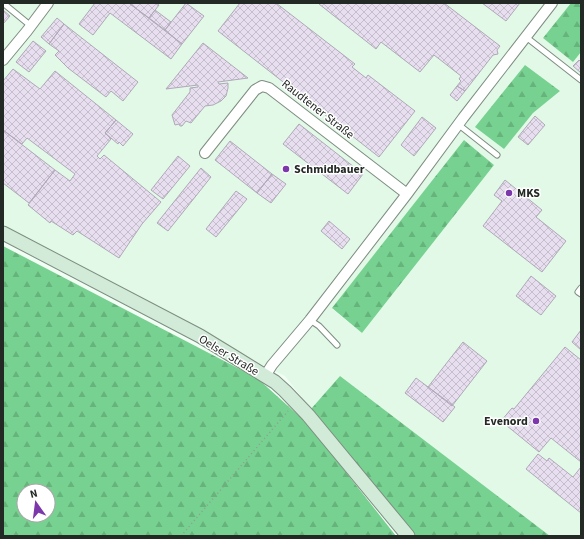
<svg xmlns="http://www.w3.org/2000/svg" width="584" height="539" font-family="'Source Sans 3',sans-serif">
<defs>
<pattern id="forest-firs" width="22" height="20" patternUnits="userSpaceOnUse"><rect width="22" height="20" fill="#77d190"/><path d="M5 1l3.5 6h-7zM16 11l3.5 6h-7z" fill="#67b37c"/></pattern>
<pattern id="building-cross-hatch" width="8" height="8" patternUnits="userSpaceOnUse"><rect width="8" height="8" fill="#e7deef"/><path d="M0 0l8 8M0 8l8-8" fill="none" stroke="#c6becd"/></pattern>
</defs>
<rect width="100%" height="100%" fill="#f1fef4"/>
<path fill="#e2f9e7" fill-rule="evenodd" d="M3,3H571L543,38L573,61L581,52V536H550L340,376L311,409L285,376L3,236ZM525,65L560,91L533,113L504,149ZM464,140L494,165L362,333L332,309Z"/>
<path fill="url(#forest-firs)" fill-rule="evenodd" d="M571,3H581V52L573,62L543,38Z
M525,65L560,91L533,113L504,149L475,127Z
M464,140L494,165L362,333L332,308Z
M3,246L257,378L308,424L396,536H3ZM24,491H48V515H24Z
M340,376L550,536H416L311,409Z"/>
<path fill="url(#building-cross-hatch)" stroke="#b0a8b8" d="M95,3H129L182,44L171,59L110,13L93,35L79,24Z
M131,3H156L159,5L149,18L130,4Z
M186,3L204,16L182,44L165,30Z
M240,3H276L355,64L352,67L366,78L368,75L415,111L379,157L218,31Z
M320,3H444L500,46L497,50L498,54L493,55L465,91L457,86L461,81L459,79L461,76L434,55L420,72L381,42L376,49L319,4Z
M482,3H520L506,21Z
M3,10L10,16L3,24Z
M155,10L171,22L165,30L149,18Z
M57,18L64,24L49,44L41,37Z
M64,24L138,82L123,101L111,91L106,97L68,68L55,55L59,51L49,44Z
M33,41L46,51L29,72L16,62Z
M203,43L248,78L218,82L219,84L228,83V88L226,96L221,101L213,105L205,106L191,123L186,121L182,126H180L179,124L175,125L172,115L190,92V88L198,87V85L166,89Z
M579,60L581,62V73L573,66Z
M13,69L40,89L55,71L116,120L105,133L111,139L97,156L100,159L104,155L161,202L142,224L119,258L77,231L73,235L51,221L50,223L28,205L55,170L70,181L75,174L27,138L22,144L3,130V81Z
M457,86L465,91L457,101L450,95Z
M535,116L545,125L528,145L518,137Z
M422,117L436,128L414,156L401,145Z
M116,120L133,134L123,146L119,142L118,144L105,133Z
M299,124L363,174L348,194L283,144Z
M3,130L55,170L29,203L3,183Z
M230,141L272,174L257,193L215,160Z
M178,156L190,166L163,199L151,190Z
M201,168L211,177L168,231L157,223Z
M272,174L286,184L271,203L257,193Z
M505,180L542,210L536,217L566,241L542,272L483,226L502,201L494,195Z
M236,191L247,199L216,237L206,229Z
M329,221L350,239L342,249L321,231Z
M531,276L556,296L541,315L516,296Z
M581,330V350L572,342Z
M463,342L487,361L452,406L428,387Z
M565,347L581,360V462L551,438L539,452L501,421L512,408L514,409Z
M416,378L455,407L443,422L405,393Z
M538,454L547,461L549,458L573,477L581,467V513L526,469Z"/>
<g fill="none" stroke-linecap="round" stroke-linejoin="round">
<g stroke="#7e8d81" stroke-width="7">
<path id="service" d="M3,3L31,26
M526,37L581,80
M459,125L497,155
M581,288L578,292L581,294
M310,320L319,326L337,345"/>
</g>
<g stroke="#7e8d81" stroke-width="12">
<path id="minor" d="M3,60L27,31L48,3
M205,153L255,90L262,86L269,88L407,194
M265,376L272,365L310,320L407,194L463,118L552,3"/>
</g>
<g stroke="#7e8d81" stroke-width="15">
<path id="secondary" d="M3,233L200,336L236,358L275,382L285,391L308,415L408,536"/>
</g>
<path stroke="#939c95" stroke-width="1.5" stroke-dasharray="1 3" stroke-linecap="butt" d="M181,536L288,411"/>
<use href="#service" stroke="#fff" stroke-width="5"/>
<use href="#minor" stroke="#fff" stroke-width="10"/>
<use href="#secondary" stroke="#d1ebd8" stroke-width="13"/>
</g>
<g fill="#7c37ab" stroke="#fff" stroke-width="1.5">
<circle cx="286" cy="169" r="4"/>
<circle cx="509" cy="193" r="4"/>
<circle cx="536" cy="421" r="4"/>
</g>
<g text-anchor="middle" stroke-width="3" stroke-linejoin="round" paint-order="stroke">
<g font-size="12" fill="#232924" stroke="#fff">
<text transform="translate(318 109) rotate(38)" y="4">Raudtener Straße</text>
<text transform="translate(229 355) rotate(31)" y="4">Oelser Straße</text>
</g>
<g font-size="12" font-weight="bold" fill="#232924" stroke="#fff" text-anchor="start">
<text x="294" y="173">Schmidbauer</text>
<text x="517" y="197">MKS</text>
<text x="528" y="425" text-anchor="end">Evenord</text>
</g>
</g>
<rect width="584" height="539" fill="none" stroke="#232924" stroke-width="8"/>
<g transform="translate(36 503) rotate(346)"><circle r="19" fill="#ffffff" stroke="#a7a9a7"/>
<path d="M0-3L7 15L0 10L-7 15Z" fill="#7c37ab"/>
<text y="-6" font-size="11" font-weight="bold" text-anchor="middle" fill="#232924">N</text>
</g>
</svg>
